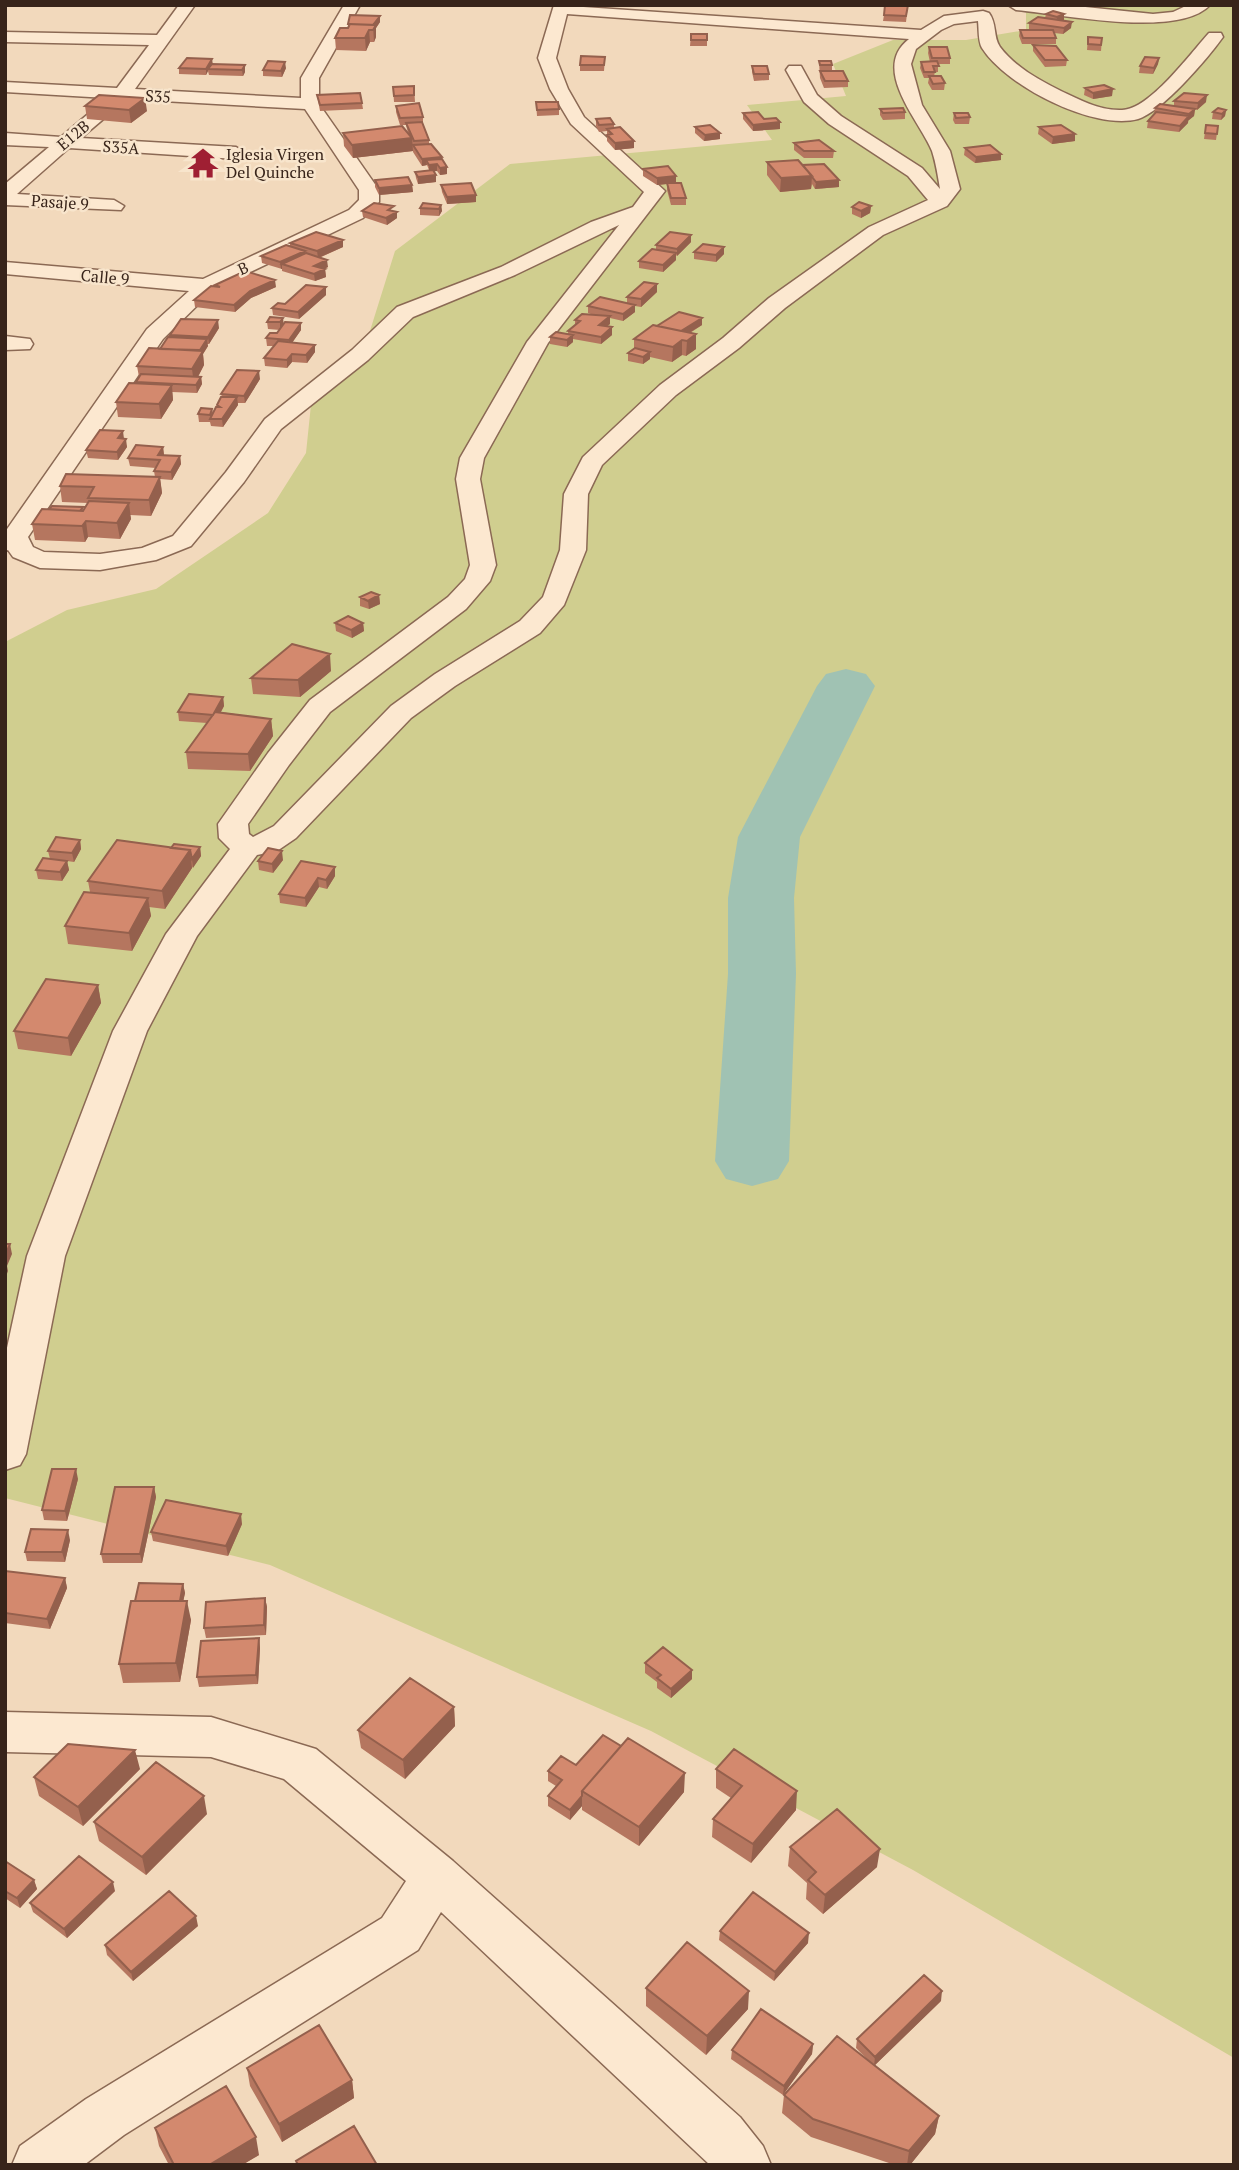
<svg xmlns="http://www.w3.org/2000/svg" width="1239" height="2170" font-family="'PT Serif',serif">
<rect width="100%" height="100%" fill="#f2d9bc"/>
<path fill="#d0ce8f" d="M1026,5H1234V2058L913,1870L651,1731L270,1565L5,1498V642L67,610L156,589L268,513L306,453L312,395L369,334L395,251L510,164L772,140L747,105L846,96L833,64L893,40H966L1026,30Z"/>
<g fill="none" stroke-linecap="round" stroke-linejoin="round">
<path fill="#a0c2b3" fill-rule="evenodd" d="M846,669L866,674L875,686L800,837L794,898L796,974L789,1161L778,1179L752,1186L726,1179L715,1161L728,974V898L738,837L817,686L826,674Z"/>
<g stroke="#8b6954" stroke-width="3">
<path id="street" d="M179,5H195L135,89L301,98V78L344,5H360L319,78V104L379,190V202L363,218L213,290L163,339L28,537L33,547L44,552L100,554L142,548L173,536L226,472L265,419L352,350L397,307L501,267L591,222L633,207L644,192L571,124L550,89L538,58L554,5L921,30L944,16L983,11L989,13C997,23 993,37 1000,47C1015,67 1039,80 1061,91C1080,100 1100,111 1122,110C1149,110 1190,54 1209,33H1221L1223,37C1208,58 1162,112 1138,119C1094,131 1006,86 982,48C978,41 979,30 978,21L954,24L941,30L916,49L911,64L922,105L950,151L960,189L947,206L883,235L785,308L739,348L676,395L602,465L588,494L586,550L564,605L540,633L455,686L411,718L296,838L277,851L257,855L197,936L147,1031L65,1256L26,1454L20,1465L5,1470V1357L27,1256L113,1031L166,934L230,849L219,838L218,824L268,753L310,700L448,597L465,579L470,565L456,479L460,458L527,342L619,225L515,275L413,317L368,360L281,429L244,482L191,546L156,560L100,570L40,568L13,557L8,550L5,551V532L147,329L189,291L5,274V262L203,279L349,210L359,200V190L305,109L127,99L81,138L236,147L245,153L236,159L69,148L17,194L114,200L124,206L121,210L5,205V184L49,147L5,145V133L61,137L107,98L5,92V82L117,88L149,45L5,42V32L157,35ZM567,14L909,39C870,69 920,121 932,151C936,163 938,177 940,189L922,168L841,116L817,95L801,66H789L786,70L804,102L829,124L908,176L928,200L869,227L769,298L723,338L660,385L583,457L564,494L560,550L543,597L520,621L435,674L391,706L274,826L253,837L249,834L248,824L289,765L330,712L466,609L490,581L496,565L480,479L484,458L548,343L665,191L584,117L568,89L556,58Z
M1008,5H1066L1153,14L1173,12L1188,5H1210C1178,39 1061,14 1016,10Z
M5,336L30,339L33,344L30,349L5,350Z
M5,1712L211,1717L316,1749L453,1861L740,2117L763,2146L771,2165H710L441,1912L418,1950L124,2135L84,2165H12L20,2146L86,2099L382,1918L406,1881L284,1779L211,1757L5,1752Z"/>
</g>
<use href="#street" fill="#fce8d0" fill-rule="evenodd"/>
</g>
<path fill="#b5765f" d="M908,5L906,22L883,21L884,15Z
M1046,14H1064V20L1062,21L1071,28L1063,34L1054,33L1056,38V44H1022L1019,36L1020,30H1033L1029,29V23L1045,18Z
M380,16V22L376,28V37L374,42H370L366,51L336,50L335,38L348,28V24Z
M691,34H707V46H690Z
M1088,37L1102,38L1101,51L1087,50Z
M1033,45L1067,60L1066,66L1045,67L1033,51Z
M929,47L950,58V64H938V72H935L934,76L945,83L944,90H932L928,83L929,78H924L920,68L921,62H930L928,53Z
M605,57L604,71H580V65Z
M1159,58L1158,64L1153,74L1139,73L1140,66Z
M212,59V64L245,65V72L243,76L209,75L208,71L206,75L179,74V68Z
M819,61L832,65V71L848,81V87L824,88L820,78Z
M752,66L769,74V80L754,81L752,72Z
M286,68L282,77L263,76V70Z
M414,86L415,102H394L393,87Z
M1085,88L1112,96L1093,99L1084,95Z
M317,95L362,103L363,109L320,111Z
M1174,101L1206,102L1197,110L1195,109L1194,116L1188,120V123L1179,132L1147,128L1148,121L1154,114L1155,108L1174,106Z
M536,102L559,109V115L537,116Z
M85,106L147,111L131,123L87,119Z
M396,106L423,117V124L429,140V144L442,159L447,174L440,175L437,171H434L436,175V182L418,184L416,178L415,172L429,170L427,165L422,166L413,152V145V151L353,158L344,146L343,133H408L406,125H400L396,112Z
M880,109L905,112V119L883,120L880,115Z
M1226,110L1225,116L1221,120L1212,119L1213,112Z
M743,113L764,119L780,129L753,131L743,119Z
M954,113L970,117L969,124H955L953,120Z
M596,119L614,124V128L634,148L615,150L607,141V131L599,132L596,126Z
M1206,125L1218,126L1216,140L1204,139Z
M695,127L720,133V139L704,141L695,133Z
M1039,127L1075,141L1052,144L1038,134Z
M794,143L834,151L833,158H804L794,150Z
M965,148L1001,160L975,163L964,155Z
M767,162L803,165L839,180V187L815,189L812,184L811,189L780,192L767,175Z
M643,169L676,176V183L686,198V205H671L667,190V184L657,185L643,176Z
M375,180L412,185L413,192L379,195L375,187Z
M441,185L476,195V202L447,204L442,192Z
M441,205L442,211L439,216L420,215V208Z
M871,206L870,213L861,218L852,214V207Z
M362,211L397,212V218L387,225L363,217Z
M691,235V242L677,256L676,255V260L663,272L639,268V261L656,250V245Z
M343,240V247L319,258L328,267L324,269H325L326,277L315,281L282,271V269L262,263L261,256L290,247V243Z
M694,252L724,254L716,262L694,259Z
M215,285L276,287L251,298L235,312L195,307L194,300L215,286Z
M326,287V295L299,319L273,315L272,308L285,304Z
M657,292L641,307L635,306V312L623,321L610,318V324L607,326L612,327V335L601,344L573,339V342L567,347L550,344V337L568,334V331L575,325V320L594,315L588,313V306L627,303V297Z
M283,318V324L301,330L292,343L315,345V352L307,363L292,362L287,368L265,366L264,358L274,346H267L266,338L277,333L280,330L268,329L267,322Z
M702,325L690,333L696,334V349L686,356L682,355L672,362L650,357V359L643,364L628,361V353L634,349V339L657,326Z
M219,328L209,344H207L208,346L203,354L204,365L198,377H201L202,384L197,393L172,392L173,400L161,419L118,417L116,402L136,383L139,377L137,366L160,349L171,337L170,335Z
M260,379L245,403H238V405L223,427L211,426L210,422H199L198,414L212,409L213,413L217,407V405L222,397L221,394Z
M124,439L127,447L118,460L88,458L86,450Z
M163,447L164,456H180L181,464L172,480L160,479L162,493L151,516L130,515L131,519L120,539L88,537L85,542L35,540L32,524L49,509L83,507V511L88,503L62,502L60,486L155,477L154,471L156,468L130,466L128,458Z
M379,595L380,604L369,609L360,606V597Z
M335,623H363L364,631L352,638L336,631Z
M331,671L300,697L253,694L251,678Z
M223,697L224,706L221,712L271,719L273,736L250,771L188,769L186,752L207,723L179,721L178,712Z
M80,840L81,849L74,862L67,861L69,870L62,881L38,879L36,870L50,859L48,851Z
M200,847L201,856L192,868L165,909L149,907L151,916L132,951L68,944L65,926L90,892L88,881L171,848Z
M283,860L273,873L259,870L258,861Z
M301,861L335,876L327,889L319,887L306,907L280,903L279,894Z
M98,985L101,1003L71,1056L18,1049L14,1031Z
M78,1479L67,1521L44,1520L42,1510Z
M154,1487L156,1497L142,1563H103L101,1554Z
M242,1524L228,1556L153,1541L151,1532Z
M70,1540L65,1562L27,1561L25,1552Z
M5,1571L65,1578L67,1588L50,1629L5,1623Z
M183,1584L185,1593L183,1601L191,1620L180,1682L123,1683L119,1664L135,1601Z
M265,1598L267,1607L266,1635L206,1638L204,1628Z
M259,1638L260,1648L258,1684L199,1687L197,1677Z
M645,1663L692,1670V1679L671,1698L657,1688V1682L645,1673Z
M454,1707L455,1726L405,1779L361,1748L358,1730Z
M576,1765L684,1792L639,1846L582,1810V1806L570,1820L548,1806V1796L556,1786L548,1781V1771Z
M140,1769L83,1826L39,1796L34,1777Z
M716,1769L796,1810L751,1863L712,1837L713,1819L731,1798L716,1788Z
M207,1814L146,1875L99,1841L94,1822Z
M790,1847L877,1867L823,1914L806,1899L807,1883L788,1866Z
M5,1861L34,1880L37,1889L20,1908L5,1898Z
M115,1891L67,1938L33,1912L30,1903Z
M198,1926L133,1981L107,1955L105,1945Z
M720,1931L808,1943L774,1981L719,1940Z
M646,1988L748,2009L706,2055L646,2006Z
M941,2001L875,2065L939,2116L935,2134L910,2165H895L811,2137L782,2113L784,2095L870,2062L856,2048L857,2039Z
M813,2044L812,2054L783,2095L731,2059L732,2050Z
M247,2068L352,2080L354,2098L282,2142L250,2086Z
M155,2128L259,2155L242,2165H169L159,2146Z"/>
<path fill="#94604d" d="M1064,14V20L1056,23L1057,17Z
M380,16V22L376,28V37L374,42L373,25Z
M1072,22L1071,28L1063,34L1064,28Z
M369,30L370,42L366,51L365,38Z
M1159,58L1158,64L1153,74L1154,68Z
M212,59L213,65L208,69V71L206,75V69Z
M285,62L286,68L282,77L281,71Z
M245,65V72L243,76L242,70Z
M1113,89L1112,96L1093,99V93Z
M1207,95L1206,102L1197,110L1198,103Z
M145,98L147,111L131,123L129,110Z
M1195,109L1194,116L1188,121L1189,114Z
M1226,110L1225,116L1221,120L1222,114Z
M1189,116L1188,123L1179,132L1180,126Z
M780,122V129L753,131V125Z
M720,133V139L704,141L705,135Z
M1075,134V141L1052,144L1053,137Z
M412,138L413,151L353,158L352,145Z
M634,141V148L615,150V143Z
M1001,154V160L975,163L976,157Z
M442,157V164H437V171L429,172V165L426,160L427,165L422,166V159Z
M447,167V174L440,175V168Z
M436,175V182L418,184V177Z
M676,176V183L657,185V178Z
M812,176L811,189L780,192L781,178Z
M839,180V187L815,189L816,182Z
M412,185L413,192L379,195V188Z
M476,195V202L447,204V197Z
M441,205L442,211L439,216V209Z
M871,206L870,213L861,218V211Z
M397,212V218L387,225L386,218Z
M691,235V242L677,256V249Z
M343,240V247L318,258L317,251Z
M724,247V254L716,262V255Z
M305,251L306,258L282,264V269H281L280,262Z
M676,253V260L663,272V265Z
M327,260L328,267L314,273V266Z
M325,269L326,277L315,281L314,274Z
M275,280L276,287L251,298L235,312L234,305L250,291Z
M657,284V292L641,307V299Z
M326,287V295L299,319L298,312Z
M635,305V312L623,321V314Z
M610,316V324L599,332V325Z
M283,318L284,326L280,330V322Z
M702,318V325L674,342V335Z
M218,320L219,328L209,344L208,337Z
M301,323V330L289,347V340Z
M612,327V335L601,344V337Z
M696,334V349L686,356L687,341Z
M573,335V342L567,347V340Z
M207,339L208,346L203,354L204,365L194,384L192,369L198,353Z
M682,340V355L672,362L673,347Z
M315,345V352L307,363L306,355Z
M650,352V359L643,364V357Z
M292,354V362L287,368V360Z
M259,371L260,379L245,403L244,396Z
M201,377L202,384L197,393L196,385Z
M172,385L173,400L161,419L159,404Z
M237,397L238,405L223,427L222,419Z
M123,431L124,439L118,438Z
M126,439L127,447L118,460L117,452Z
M163,447L164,455L160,461L158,455Z
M180,456L181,464L172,480L171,472Z
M160,477L162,493L151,516L149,500Z
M129,503L131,519L120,539L117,523Z
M86,521L88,537L85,542L82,526Z
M379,595L380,604L369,609L368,601Z
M363,623L364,631L352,638L351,630Z
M330,654L331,671L300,697L298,680Z
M223,697L224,706L214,724L213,715Z
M271,719L273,736L250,771L248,754Z
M80,840L81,849L74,862L72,853Z
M200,847L201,856L193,868L192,859Z
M190,850L192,868L165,909L162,891Z
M282,851L283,860L273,873L272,864Z
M67,861L69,870L62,881L60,872Z
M335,867V876L327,889L326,880Z
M318,878L319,887L306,907L305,898Z
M148,898L151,916L132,951L129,933Z
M98,985L101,1003L71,1056L68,1038Z
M10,1244L12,1254L7,1266L8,1271L5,1279V1256Z
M76,1469L78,1479L67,1521L65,1511Z
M154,1487L156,1497L142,1563L140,1554Z
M241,1514L242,1524L228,1556L226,1546Z
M68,1530L70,1540L65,1562L62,1552Z
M65,1578L67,1588L50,1629L47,1619Z
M183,1584L185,1593L180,1617L178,1607Z
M265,1598L267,1607L266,1635L264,1625Z
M187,1601L191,1620L180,1682L176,1663Z
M259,1638L260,1648L258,1684L256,1675Z
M692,1670V1679L671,1698V1689Z
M454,1707L455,1726L405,1779L403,1760Z
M135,1750L140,1769L83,1826L78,1807Z
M685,1773L684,1792L639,1846V1827Z
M797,1791L796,1810L751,1863L753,1844Z
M204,1796L207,1814L146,1875L142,1857Z
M582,1796V1806L570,1820V1810Z
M880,1849L877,1867L823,1914L825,1895Z
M34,1880L37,1889L20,1908L17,1898Z
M113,1882L115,1891L67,1938L64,1929Z
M196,1916L198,1926L133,1981L131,1972Z
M809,1933L808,1943L774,1981L775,1972Z
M749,1991L748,2009L706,2055L707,2036Z
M942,1991L941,2001L874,2066L875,2057Z
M813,2044L812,2054L783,2095L784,2086Z
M352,2080L354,2098L282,2142L279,2124Z
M939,2116L935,2134L910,2165H907L909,2151Z
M256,2137L259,2155L242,2165H209Z"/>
<path fill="#d3896e" stroke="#94604d" stroke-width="2" d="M885,5H908L906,16L884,15Z
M1053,11L1064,14L1057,17L1046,14Z
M350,15L380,16L373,25L348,24Z
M1038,17L1072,22L1064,28L1029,23Z
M350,24L376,25L373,30H369L365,38H335L340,28H348Z
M1020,30H1053L1056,38H1023Z
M691,34H707V40H691Z
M1088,37L1102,38L1101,45L1088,44Z
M1033,45L1056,46L1067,60H1045Z
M929,47H947L950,58H932Z
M581,56L605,57L604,65H580Z
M1145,57L1159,58L1154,68L1140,66Z
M187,58L212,59L206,69L179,68Z
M268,61L285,62L281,71L263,70Z
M819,61H831L832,65H820Z
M937,61L939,66H933L935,72H924L921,62Z
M212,64L245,65L242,70L208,69Z
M752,66H767L769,74H754Z
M820,71H843L848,81H825Z
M929,76H941L945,83L933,84Z
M1104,85L1113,89L1093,93L1085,88Z
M414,86V95L394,96L393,87Z
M360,93L362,103L320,105L317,95Z
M1184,93L1207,95L1198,103L1174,101Z
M99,95L145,98L129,110L85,106Z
M536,102H558L559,109L537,110Z
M419,103L423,117L400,118L396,106Z
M1160,104L1195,109L1189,114L1155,108Z
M903,108L905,112L883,113L880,109Z
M1218,108L1226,110L1222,114L1213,112Z
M758,112L764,119L776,118L780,122L753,125L743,113Z
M1156,112L1189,116L1180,126L1148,121Z
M954,113H968L970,117L956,118Z
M610,118L614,124L599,125L596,119Z
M422,122L429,140L414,141L406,123Z
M710,125L720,133L705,135L695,127Z
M1061,125L1075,134L1053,137L1039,127Z
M1206,125L1218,126L1217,134L1205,133Z
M402,126L412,138L352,145L343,133Z
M620,127L634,141L615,143L607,135L612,134L607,129Z
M819,140L834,151H804L794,143Z
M431,144L442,157L422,159L413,145Z
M990,145L1001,154L976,157L965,148Z
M442,159L447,167L440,168L437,164L429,165L426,160Z
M798,160L812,176L781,178L767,162Z
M824,164L839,180L816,182L803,165Z
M668,166L676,176L657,178L643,169Z
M433,170L436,175L418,177L415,172Z
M408,177L412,185L379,188L375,180Z
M471,183L476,195L447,197L441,185Z
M667,183H681L686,198H671Z
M859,202L871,206L861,211L852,207Z
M374,203L394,206L388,210L397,212L386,218L362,211Z
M423,203L441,205L439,209L420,208Z
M316,232L343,240L317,251L290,243Z
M670,232L691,235L677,249L656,245Z
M703,244L724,247L716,255L694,252Z
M286,245L305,251L280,262L261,256Z
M652,249L676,253L663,265L639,261Z
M306,253L327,260L314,266L325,269L314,274L282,264Z
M245,271L275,280L250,291L234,305L194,300L211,286L220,287L215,285Z
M644,282L657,284L641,299L627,297Z
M306,285L326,287L298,312L272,308L278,303L285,304Z
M600,297L635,305L623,314L588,306Z
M679,312L702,318L681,331L657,326Z
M582,314L610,316L599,325L612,327L601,337L568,331L580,321L575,320Z
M270,317L283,318L280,322H267Z
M181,319L218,320L208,337L170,335Z
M285,322L301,323L289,340L266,338L270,333H277Z
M653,325L696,334L687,341L682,340L673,347L634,339Z
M556,332L573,335L567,340L550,337Z
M168,337L207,339L200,350L160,349Z
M278,341L315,345L306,355L292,354L287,360L264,358Z
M149,348L203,351L192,369L137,366Z
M635,348L650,352L643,357L628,353Z
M237,370L259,371L244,396L221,394Z
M141,374L201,377L196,385L136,382Z
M129,383L172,385L159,404L116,402Z
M221,397H237L222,419H210L216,407H220L217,405Z
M201,408L212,409L210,415L198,414Z
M100,430L123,431L118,438L126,439L117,452L86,450Z
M136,445L163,447L158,455L180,456L171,472L154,471L160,460L128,458Z
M66,474L160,477L149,500L88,498L94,487L60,486Z
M89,501L129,503L117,523L86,521L82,526L32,524L42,509L83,511Z
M52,506L83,507L80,511L49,509Z
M371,592L379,595L368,601L360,597Z
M348,616L363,623L351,630L335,623Z
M292,644L330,654L298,680L251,678Z
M189,694L223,697L213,715L178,712Z
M215,712L271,719L248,754L186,752Z
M56,837L80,840L72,853L48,851Z
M117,840L190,850L162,891L88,881Z
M174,844L200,847L192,859L190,850L171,848Z
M268,848L282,851L272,864L258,861Z
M43,858L67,861L60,872L36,870Z
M301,861L335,867L326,880L318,878L305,898L279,894Z
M84,892L148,898L129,933L65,926Z
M46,979L98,985L68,1038L14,1031Z
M5,1244H10L5,1256Z
M52,1469H76L65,1511L42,1510Z
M115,1487H154L140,1554H101Z
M166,1500L241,1514L226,1546L151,1532Z
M31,1529L68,1530L62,1552H25Z
M5,1571L65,1578L47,1619L5,1613Z
M139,1583L183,1584L180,1601H135Z
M265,1598L264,1625L204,1628L206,1602Z
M131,1601H187L176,1663L119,1664Z
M259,1638L256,1675L197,1677L201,1641Z
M663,1647L692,1670L671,1689L657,1678L661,1675L645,1663Z
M410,1678L454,1707L403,1760L358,1730Z
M603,1735L621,1746L582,1791V1796L570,1810L548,1796L562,1780L548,1771L561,1756L576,1765Z
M628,1738L685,1773L639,1827L582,1791Z
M68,1744L135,1750L78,1807L34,1777Z
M734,1749L797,1791L753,1844L713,1819L742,1786L716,1769Z
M156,1762L204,1796L142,1857L94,1822Z
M837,1809L880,1849L825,1895L808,1880L816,1872L790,1847Z
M79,1856L113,1882L64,1929L30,1903Z
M5,1861L34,1880L17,1898L5,1891Z
M169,1891L196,1916L131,1972L105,1945Z
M753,1892L809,1933L775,1972L720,1931Z
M687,1942L749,1991L707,2036L646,1988Z
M924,1975L942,1991L875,2057L857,2039Z
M761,2009L813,2044L784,2086L732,2050Z
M319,2025L352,2080L279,2124L247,2068Z
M837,2036L939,2116L909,2151L813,2119L784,2095Z
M226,2086L256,2137L209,2165H174L155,2128Z
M354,2126L377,2165H298L296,2161Z"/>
<defs>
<g id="temple-bare" transform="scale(2.415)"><path d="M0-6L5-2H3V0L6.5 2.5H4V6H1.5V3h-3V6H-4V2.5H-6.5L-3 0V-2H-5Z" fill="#9f1f33" stroke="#f8e5cc" stroke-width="2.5" paint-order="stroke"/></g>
</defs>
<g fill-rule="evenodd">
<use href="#temple-bare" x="203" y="163"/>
</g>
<g text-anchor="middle" stroke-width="5" stroke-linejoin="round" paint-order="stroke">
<g font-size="16" fill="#38241a" stroke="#f8e5cc">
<text transform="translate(158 96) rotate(3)" y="6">S35</text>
<text transform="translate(73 135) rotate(-40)" y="6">E12B</text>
<text transform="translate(121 147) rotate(4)" y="6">S35A</text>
<text transform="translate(60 202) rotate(4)" y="6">Pasaje 9</text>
<text transform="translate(243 268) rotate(-25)" y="6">B</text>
<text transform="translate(105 277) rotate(5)" y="6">Calle 9</text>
</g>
<g font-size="16" fill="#38241a" stroke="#f8e5cc" text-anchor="start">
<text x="226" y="160">Iglesia Virgen<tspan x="226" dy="18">Del Quinche</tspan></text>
</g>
</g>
<rect width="1239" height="2170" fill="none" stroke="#38241a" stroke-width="14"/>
</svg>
